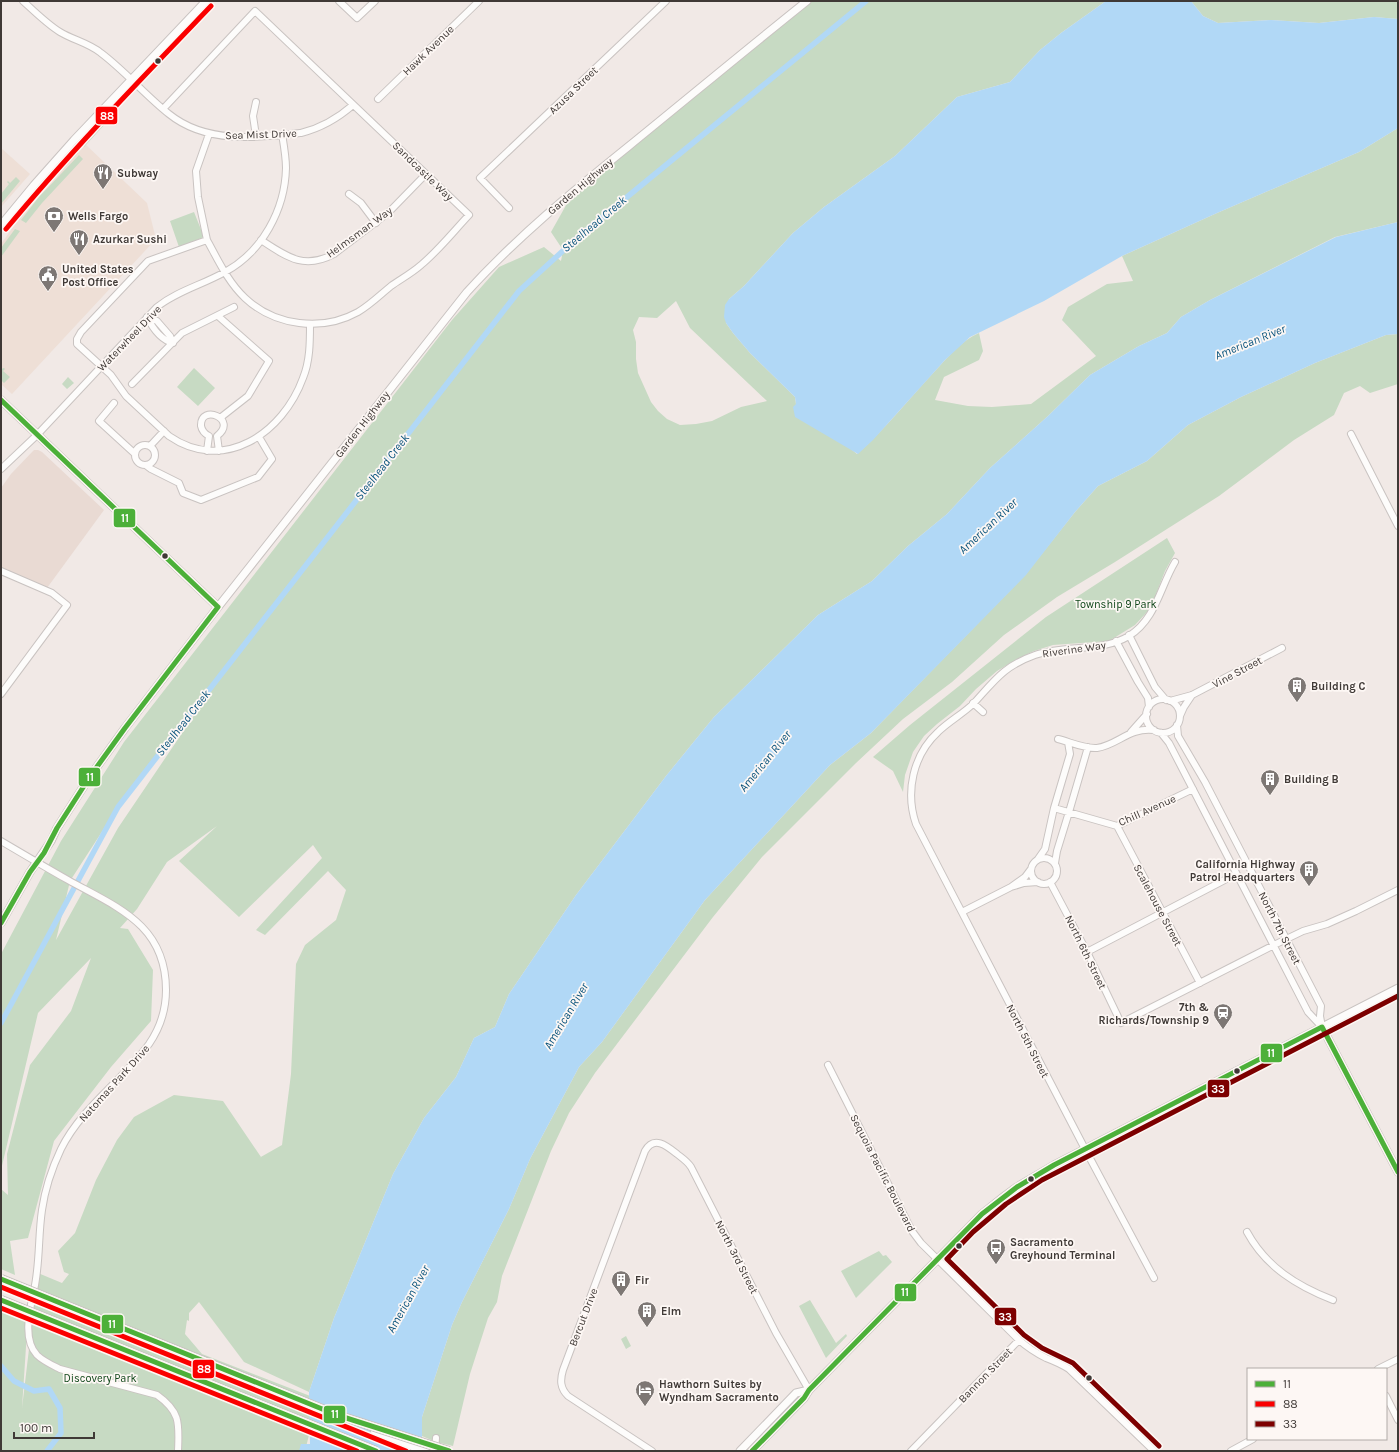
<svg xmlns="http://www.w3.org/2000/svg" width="1399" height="1452" font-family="Karla,sans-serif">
<rect width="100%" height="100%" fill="#f1e9e6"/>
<path fill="#eedfd6" d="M85,144L147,203L156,239L12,394L1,384V244L23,213Z
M1,148L30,174L1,207Z"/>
<path fill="#e9dad3" d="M34,450H38L42,452L104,510L47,588L1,568V488L11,474Z"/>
<path fill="#c7dac3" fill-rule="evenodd" d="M807,1H1106L1061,33L1040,50L1010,82L957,97L895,156L824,207L793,233L744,286L729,299L726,323L733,333L750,353L795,397L796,404L857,454C885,429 909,399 935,371C948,357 961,341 979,333L983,351L979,360L944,377L935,400L968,406L992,407L1031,404L1096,356L1062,320L1068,307L1107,284L1133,281L1122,256L1217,213L1359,152L1398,128V222L1335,237L1210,300L1181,317L1167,333L1139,346L1090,375L1048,416L990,468L947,514L908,546L872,581L818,615L714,717L666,776L576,895L509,994L495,1027L474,1038L456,1077L424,1118L393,1174L334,1318L309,1392L244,1362L199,1302L189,1313V1321L187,1320L185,1334L202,1354L318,1399L305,1451H1V1307L28,1316L22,1408L38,1273L62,1283L69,1274L64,1272L58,1251L75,1233L96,1180L117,1140L134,1117L174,1095L223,1101L261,1157L259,1158L282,1145L291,1074L296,964L305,945L336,920L346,890L328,871L265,935L256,930L322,858L313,845L239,917L179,861L217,826L167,862L137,909L120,928L128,929L153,970L151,1021L111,1067L54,1141L28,1238L10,1241L15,1275L1,1269V1189L8,1195L7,1154L30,1065L71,1011L91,958L38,1013L1,1170V954L61,841L124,742L452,320L499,267L544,247L561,261L563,250L551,232L574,191ZM676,301L690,328L767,401L741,407L712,421L696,424L680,425L667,419L658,411L651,402L638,373L636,359V342L633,330L639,317L657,318ZM243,643L118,828L56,940L70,881L118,807Z
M1191,1H1398V19L1374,17L1319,23L1271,20L1218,23L1203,16Z
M120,106L117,111L84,147L83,145Z
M76,153H78L40,194L19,220L18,218L35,197Z
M79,155L83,159L42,203L26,223L21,220L39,197Z
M16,177L20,181L1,204L2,195L1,194L9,184L7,182L8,181L10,183Z
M194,212L204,237L179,247L170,221Z
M15,229L20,231L1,257V248Z
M1398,334V384L1370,393L1360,386L1344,393L1334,415L1294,440L1219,496L1115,562L1057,597L1004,635L952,682L903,719L856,763L762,857L713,917L595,1073L569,1113L551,1151L502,1276L497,1302L488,1318L470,1374L453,1446L436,1442L422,1436V1417L452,1325L462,1302L509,1209L530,1159L579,1067L602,1042L705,900L830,765L871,733L1025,575L1075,512L1098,486L1147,461L1188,425L1241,397L1315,363L1386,335Z
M4,368L5,369L3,371L10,377L4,383L1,380V369Z
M194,368L215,388L198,406L177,387Z
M68,377L74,383L67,389L62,384Z
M1167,538L1175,553L1165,571L1153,602L1148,611L1135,625L1109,641L1053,645L1034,651L1017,659L997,671L976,689L960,706L937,724L924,736L913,752L905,775L903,792L893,771L873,757L910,725L1046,617Z
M1205,861C1211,860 1217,862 1218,868C1214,872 1207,869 1203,864Z
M879,1251L883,1256L886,1255L892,1262L856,1298L841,1271Z
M810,1300L836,1343L846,1334L847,1336L826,1358L799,1306Z
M626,1336L631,1346L626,1349L621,1339Z"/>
<path fill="#b1d8f6" d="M1106,1H1191L1203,16L1218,23L1271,20L1319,23L1374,17L1398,19V128L1359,152L1217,213L1122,256L1044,301L970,337L945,360L873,440L858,454L795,417L793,407L796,404L795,397L750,353L733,333L726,323L724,317L725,305L729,299L744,286L793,233L824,207L895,156L957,97L1010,82L1040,50L1061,33Z
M1398,222V334L1386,335L1315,363L1241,397L1188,425L1147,461L1098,486L1075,512L1026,575L871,733L830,765L705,900L602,1042L579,1067L530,1159L509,1209L462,1302L452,1325L422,1417V1436L417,1451H299L301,1444H310L309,1392L334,1318L393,1174L424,1118L456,1077L474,1038L495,1027L509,994L576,895L666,776L714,717L818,615L872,581L908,546L947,514L990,468L1048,416L1090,375L1139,346L1167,333L1181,317L1210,300L1336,237Z"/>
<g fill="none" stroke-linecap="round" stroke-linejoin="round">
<path stroke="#b1d8f6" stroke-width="5.5" d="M1,1023L118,807L519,291L577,238L866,1
M1,1366L14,1381L34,1391L49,1389L60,1408L61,1433L47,1451"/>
<g stroke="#c9c3c1" stroke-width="8">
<path id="minor" d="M23,1C35,12 47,24 60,32C73,40 89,43 101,53C125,71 145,95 169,114C206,144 257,138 301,133C321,128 337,119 353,105
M339,1L357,18L375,1
M378,99L479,1
M256,102L253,116L256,136
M163,109L255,11L469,215C453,232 438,251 421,265C412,273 401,279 391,286C380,295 370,305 358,312C322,332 275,326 245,298C228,282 218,260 207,240L148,261L81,332L77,339V344L111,375L126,396L169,436C224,474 283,433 303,378C310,361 310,342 310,324
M349,194L361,203L376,223
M509,208L480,178L666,1
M207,240L198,197L196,171L209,134
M261,240C287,257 304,270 334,254L389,212L426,174
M218,316L269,361L248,396L220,418
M147,317C153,329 161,340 173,343
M147,317L157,321L170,336L173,343
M132,384L182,333L234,307
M114,403L99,421L134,453
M1351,434L1398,526
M135 455a10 10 0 1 1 20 0a10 10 0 1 1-20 0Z
M150,446L164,431
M207,451L209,436C205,434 202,431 201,426C200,403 239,419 217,436L219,451
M147,466L151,469L179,483L183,493L201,500L258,477L272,459L259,437
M1,469L37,435L157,307C177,291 202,285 225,272C262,252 285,210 286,168C286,157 284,146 282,134
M1,571L52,593L67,605L1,694
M1129,635L1155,687L1166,700
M1116,641L1138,682L1148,698L1149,707
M1146 716a17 17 0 1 1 34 0a17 17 0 1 1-34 0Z
M1170,701L1192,695L1282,648
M973,703L983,712
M1180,716L1184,707L1192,695
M1177,725L1178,736L1205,782L1321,1006L1320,1016L1322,1027
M1131,732L1147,714
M1161,733L1169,743L1308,1012L1322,1027
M1058,739C1070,742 1085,749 1097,748C1118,745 1129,727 1154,730
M1054,808L1117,826L1193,789
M1117,826L1200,983
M1,841C23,854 45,867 68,880C116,907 166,924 166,990C166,1009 160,1028 149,1044C122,1081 82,1107 61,1149C52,1168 45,1189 42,1210C38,1237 40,1264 34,1290C30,1309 22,1339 37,1355C43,1361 52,1365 60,1369L157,1395C181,1412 179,1424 178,1451
M1031 871a13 13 0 1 1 26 0a13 13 0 1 1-26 0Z
M1038,859L1045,849L1054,808L1070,754L1068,742
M1055,863L1057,851L1069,812L1088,747
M1031,869L1025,877L1011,887L1024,883L1038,882
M1050,882L1087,952L1121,1023L1274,945L1303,931L1327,924L1356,911L1398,890
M962,912L1011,887
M1087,952L1236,874
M828,1065L912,1231L921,1243L1019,1340C1027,1347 1036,1353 1046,1358C1054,1361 1061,1364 1069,1369L1154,1451
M1247,1232C1266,1267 1297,1286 1333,1300
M1154,1278L1085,1149L916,824C905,792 913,755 938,732C949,721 963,714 974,703C995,680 1004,666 1035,655C1066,644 1100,653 1129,636C1156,619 1160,587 1175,562
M1378,1369L1398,1359
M1386,1396L1398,1420
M435,1451L436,1438
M652,1451L568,1396C560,1388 560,1380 563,1370L645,1151C654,1135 667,1146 677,1154C682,1158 687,1161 691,1167L776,1333L809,1390
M911,1451L1019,1340
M1231,1451L1253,1439"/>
</g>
<g stroke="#c9c3c1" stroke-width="9">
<path id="major" d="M1,225L34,185L74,140L206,1
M1,400L218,607
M1,923L30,872L51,841L57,828L91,775L125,728L218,607L467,292C516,238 572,192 629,146C688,98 747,49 807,1
M1322,1027L1398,1172
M740,1451L796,1393L809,1390
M752,1451L804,1398L809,1390L982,1214L1002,1198L1017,1187L1054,1165L1398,988"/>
</g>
<g stroke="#c9c3c1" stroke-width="10">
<path id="highway" d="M375,1431L425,1451"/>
</g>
<use href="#minor" stroke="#fdfcfb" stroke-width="6"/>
<use href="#major" stroke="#fdfcfb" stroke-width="7"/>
<use href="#highway" stroke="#fdfcfb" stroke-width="8"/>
<g stroke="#c9c3c1" stroke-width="10" stroke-linecap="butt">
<path id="highway-bridge" d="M1,1279L337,1415L449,1451
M1,1300L376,1451"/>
</g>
<use href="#highway-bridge" stroke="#fdfcfb" stroke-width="8"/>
<g stroke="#fdf7f4" stroke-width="8">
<path id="bus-1" d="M1,400L218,607L125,728L91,775L57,828L44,853L30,872L1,923
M1,1279L337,1415L449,1451
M1,1300L376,1451
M752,1451L804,1398L809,1390L982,1214L1017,1187L1054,1165L1322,1027L1398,1172"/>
</g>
<g stroke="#fdf7f4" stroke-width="8">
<path id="bus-2" d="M6,229C71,151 141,79 211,6
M1,1287L406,1451
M1,1308L357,1451"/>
</g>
<g stroke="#fdf7f4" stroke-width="8">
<path id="bus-3" d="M1159,1446L1073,1363L1042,1348L1024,1335L947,1259L973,1232L1006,1204L1042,1180L1398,996"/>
</g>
<use href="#bus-1" stroke="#4cb039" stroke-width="5"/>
<use href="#bus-2" stroke="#fa0000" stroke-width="5"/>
<use href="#bus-3" stroke="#7d0000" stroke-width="5"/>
</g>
<defs>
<g id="restaurant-pin" transform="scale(1)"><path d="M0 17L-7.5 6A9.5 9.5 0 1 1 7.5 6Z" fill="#7d7774" stroke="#fdf7f4"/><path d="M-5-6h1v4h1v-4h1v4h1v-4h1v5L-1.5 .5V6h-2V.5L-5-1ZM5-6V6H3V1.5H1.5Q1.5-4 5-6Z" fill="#fff"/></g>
<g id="bank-pin" transform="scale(1)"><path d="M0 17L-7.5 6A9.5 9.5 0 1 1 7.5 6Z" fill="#7d7774" stroke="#fdf7f4"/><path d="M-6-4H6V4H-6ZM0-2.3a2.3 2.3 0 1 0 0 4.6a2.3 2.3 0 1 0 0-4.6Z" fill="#fff"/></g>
<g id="civic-pin" transform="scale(1)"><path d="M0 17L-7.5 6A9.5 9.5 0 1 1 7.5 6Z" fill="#7d7774" stroke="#fdf7f4"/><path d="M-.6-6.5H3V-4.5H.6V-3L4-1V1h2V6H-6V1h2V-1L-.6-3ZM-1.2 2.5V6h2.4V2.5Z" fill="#fff"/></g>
<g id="building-pin" transform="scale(1)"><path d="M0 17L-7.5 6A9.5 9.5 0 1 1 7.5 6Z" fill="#7d7774" stroke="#fdf7f4"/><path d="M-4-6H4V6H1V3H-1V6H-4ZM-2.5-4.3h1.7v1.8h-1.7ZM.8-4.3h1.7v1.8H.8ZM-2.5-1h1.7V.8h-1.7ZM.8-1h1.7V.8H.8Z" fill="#fff"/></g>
<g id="station-pin" transform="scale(1)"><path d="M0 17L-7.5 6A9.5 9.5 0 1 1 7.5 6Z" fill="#7d7774" stroke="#fdf7f4"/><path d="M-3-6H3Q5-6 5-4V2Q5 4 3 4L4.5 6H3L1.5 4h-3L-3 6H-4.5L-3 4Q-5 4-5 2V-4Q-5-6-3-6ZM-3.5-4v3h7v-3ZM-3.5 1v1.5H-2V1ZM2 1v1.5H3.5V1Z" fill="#fff"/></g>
<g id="bus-pin" transform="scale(1)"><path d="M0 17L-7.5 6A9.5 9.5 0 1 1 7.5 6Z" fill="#7d7774" stroke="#fdf7f4"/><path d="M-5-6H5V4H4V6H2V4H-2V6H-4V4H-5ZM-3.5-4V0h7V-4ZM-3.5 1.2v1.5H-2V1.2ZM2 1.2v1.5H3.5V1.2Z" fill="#fff"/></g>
<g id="hotel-pin" transform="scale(1)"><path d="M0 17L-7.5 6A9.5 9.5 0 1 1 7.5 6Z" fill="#7d7774" stroke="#fdf7f4"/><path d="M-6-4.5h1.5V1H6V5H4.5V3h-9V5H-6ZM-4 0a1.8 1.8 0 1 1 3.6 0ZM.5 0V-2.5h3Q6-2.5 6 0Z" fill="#fff"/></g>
</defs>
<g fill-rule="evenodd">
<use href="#restaurant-pin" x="103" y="173"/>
<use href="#bank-pin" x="54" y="216"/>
<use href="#restaurant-pin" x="79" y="239"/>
<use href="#civic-pin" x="48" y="275"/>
<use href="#building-pin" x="1297" y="686"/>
<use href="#building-pin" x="1270" y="779"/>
<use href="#building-pin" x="1309" y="870"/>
<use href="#station-pin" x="1223" y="1013"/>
<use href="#bus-pin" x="996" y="1248"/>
<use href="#building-pin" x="621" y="1280"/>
<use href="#building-pin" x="647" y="1311"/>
<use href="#hotel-pin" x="645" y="1390"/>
</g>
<g fill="#3f3936" stroke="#fdf7f4" stroke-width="1.5">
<circle cx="158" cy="61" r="3.5"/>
<circle cx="165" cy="556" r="3.5"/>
<circle cx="1237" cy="1071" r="3.5"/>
<circle cx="1031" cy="1179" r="3.5"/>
<circle cx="959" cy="1246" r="3.5"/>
<circle cx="1089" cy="1378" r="3.5"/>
</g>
<g text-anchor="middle" stroke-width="3.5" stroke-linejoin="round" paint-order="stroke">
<g font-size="11" fill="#3f3936" stroke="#fdf7f4">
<text transform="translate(428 50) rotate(-44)" y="4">Hawk Avenue</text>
<text transform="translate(573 90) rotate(-44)" y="4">Azusa Street</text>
<text transform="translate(261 134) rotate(-2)" y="4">Sea Mist Drive</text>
<text transform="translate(423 171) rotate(44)" y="4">Sandcastle Way</text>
<text transform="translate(580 186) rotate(-40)" y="4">Garden Highway</text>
<text transform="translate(359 232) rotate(-36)" y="4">Helmsman Way</text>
<text transform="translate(129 338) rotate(-46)" y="4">Waterwheel Drive</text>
<text transform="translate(362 424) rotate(-52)" y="4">Garden Highway</text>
<text transform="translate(1074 649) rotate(-8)" y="4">Riverine Way</text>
<text transform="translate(1237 672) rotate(-28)" y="4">Vine Street</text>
<text transform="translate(1147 810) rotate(-24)" y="4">Chill Avenue</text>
<text transform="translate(1158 905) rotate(62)" y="4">Scalehouse Street</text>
<text transform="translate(1280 928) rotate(63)" y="4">North 7th Street</text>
<text transform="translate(1086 952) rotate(64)" y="4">North 6th Street</text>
<text transform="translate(1028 1041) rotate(63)" y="4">North 5th Street</text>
<text transform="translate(114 1083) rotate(-48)" y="4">Natomas Park Drive</text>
<text transform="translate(883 1173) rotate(63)" y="4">Sequoia Pacific Boulevard</text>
<text transform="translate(737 1257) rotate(63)" y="4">North 3rd Street</text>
<text transform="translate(583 1317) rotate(-69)" y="4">Bercut Drive</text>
<text transform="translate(985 1375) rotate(-46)" y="4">Bannon Street</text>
</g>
<g font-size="11" font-weight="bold" fill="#3f3936" stroke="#fdf7f4" text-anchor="start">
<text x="117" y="177">Subway</text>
<text x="68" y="220">Wells Fargo</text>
<text x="93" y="243">Azurkar Sushi</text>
<text x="62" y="273">United States<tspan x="62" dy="13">Post Office</tspan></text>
<text x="1311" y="690">Building C</text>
<text x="1284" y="783">Building B</text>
<text x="1295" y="868" text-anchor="end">California Highway<tspan x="1295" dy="13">Patrol Headquarters</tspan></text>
<text x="1209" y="1011" text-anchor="end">7th &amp;<tspan x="1209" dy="13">Richards/Township 9</tspan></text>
<text x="1010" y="1246">Sacramento<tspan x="1010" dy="13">Greyhound Terminal</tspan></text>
<text x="635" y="1284">Fir</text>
<text x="661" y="1315">Elm</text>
<text x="659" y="1388">Hawthorn Suites by<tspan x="659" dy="13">Wyndham Sacramento</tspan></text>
</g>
<g font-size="11" fill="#0e4618" stroke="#fdf7f4">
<text x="1116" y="608">Township 9 Park</text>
<text x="100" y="1382">Discovery Park</text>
</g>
<g font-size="12" font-style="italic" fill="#09537c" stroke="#fdf7f4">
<text transform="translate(594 224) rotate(-40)" y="4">Steelhead Creek</text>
<text transform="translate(1250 342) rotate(-22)" y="4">American River</text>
<text transform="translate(382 467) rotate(-52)" y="4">Steelhead Creek</text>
<text transform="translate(988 526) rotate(-43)" y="4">American River</text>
<text transform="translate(183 723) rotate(-52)" y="4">Steelhead Creek</text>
<text transform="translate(765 761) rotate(-51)" y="4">American River</text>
<text transform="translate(566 1016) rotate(-59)" y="4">American River</text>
<text transform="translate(408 1299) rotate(-61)" y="4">American River</text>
</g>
</g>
<g stroke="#fdf7f4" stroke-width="1.5">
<rect x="95" y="106" width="23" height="19" rx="4" fill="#fa0000"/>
<rect x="113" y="508" width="23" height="20" rx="4" fill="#4cb039"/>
<rect x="78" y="767" width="23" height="20" rx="4" fill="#4cb039"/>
<rect x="1260" y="1043" width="23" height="20" rx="4" fill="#4cb039"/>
<rect x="1207" y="1079" width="23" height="19" rx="4" fill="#7d0000"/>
<rect x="894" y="1283" width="23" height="19" rx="4" fill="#4cb039"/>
<rect x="994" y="1307" width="23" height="19" rx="4" fill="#7d0000"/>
<rect x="101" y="1314" width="23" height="20" rx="4" fill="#4cb039"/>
<rect x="192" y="1359" width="23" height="20" rx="4" fill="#fa0000"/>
<rect x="323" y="1405" width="23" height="19" rx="4" fill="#4cb039"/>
</g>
<g font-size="11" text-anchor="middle" font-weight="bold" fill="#fff">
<text x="107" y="120">88</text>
<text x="125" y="522">11</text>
<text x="90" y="781">11</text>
<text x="1271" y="1057">11</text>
<text x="1218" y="1093">33</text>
<text x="905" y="1296">11</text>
<text x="1005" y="1321">33</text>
<text x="112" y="1328">11</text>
<text x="204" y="1373">88</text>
<text x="335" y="1418">11</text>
</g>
<rect width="1399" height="1452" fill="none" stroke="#3f3936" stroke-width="4"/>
<rect x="1247" y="1368" width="140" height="72" fill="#fdf7f4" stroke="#b1aba8"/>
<rect x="1255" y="1381" width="20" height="6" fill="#4cb039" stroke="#b1aba8"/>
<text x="1283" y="1388" font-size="12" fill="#3f3936">11</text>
<rect x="1255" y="1401" width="20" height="6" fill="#fa0000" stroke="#b1aba8"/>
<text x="1283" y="1408" font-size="12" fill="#3f3936">88</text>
<rect x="1255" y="1421" width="20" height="6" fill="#7d0000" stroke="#b1aba8"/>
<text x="1283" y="1428" font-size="12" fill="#3f3936">33</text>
<path d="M14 1432v6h80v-6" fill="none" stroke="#3f3936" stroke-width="2"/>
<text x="20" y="1432" font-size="12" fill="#3f3936" stroke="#fdf7f4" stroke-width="3" paint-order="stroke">100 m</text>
</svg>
